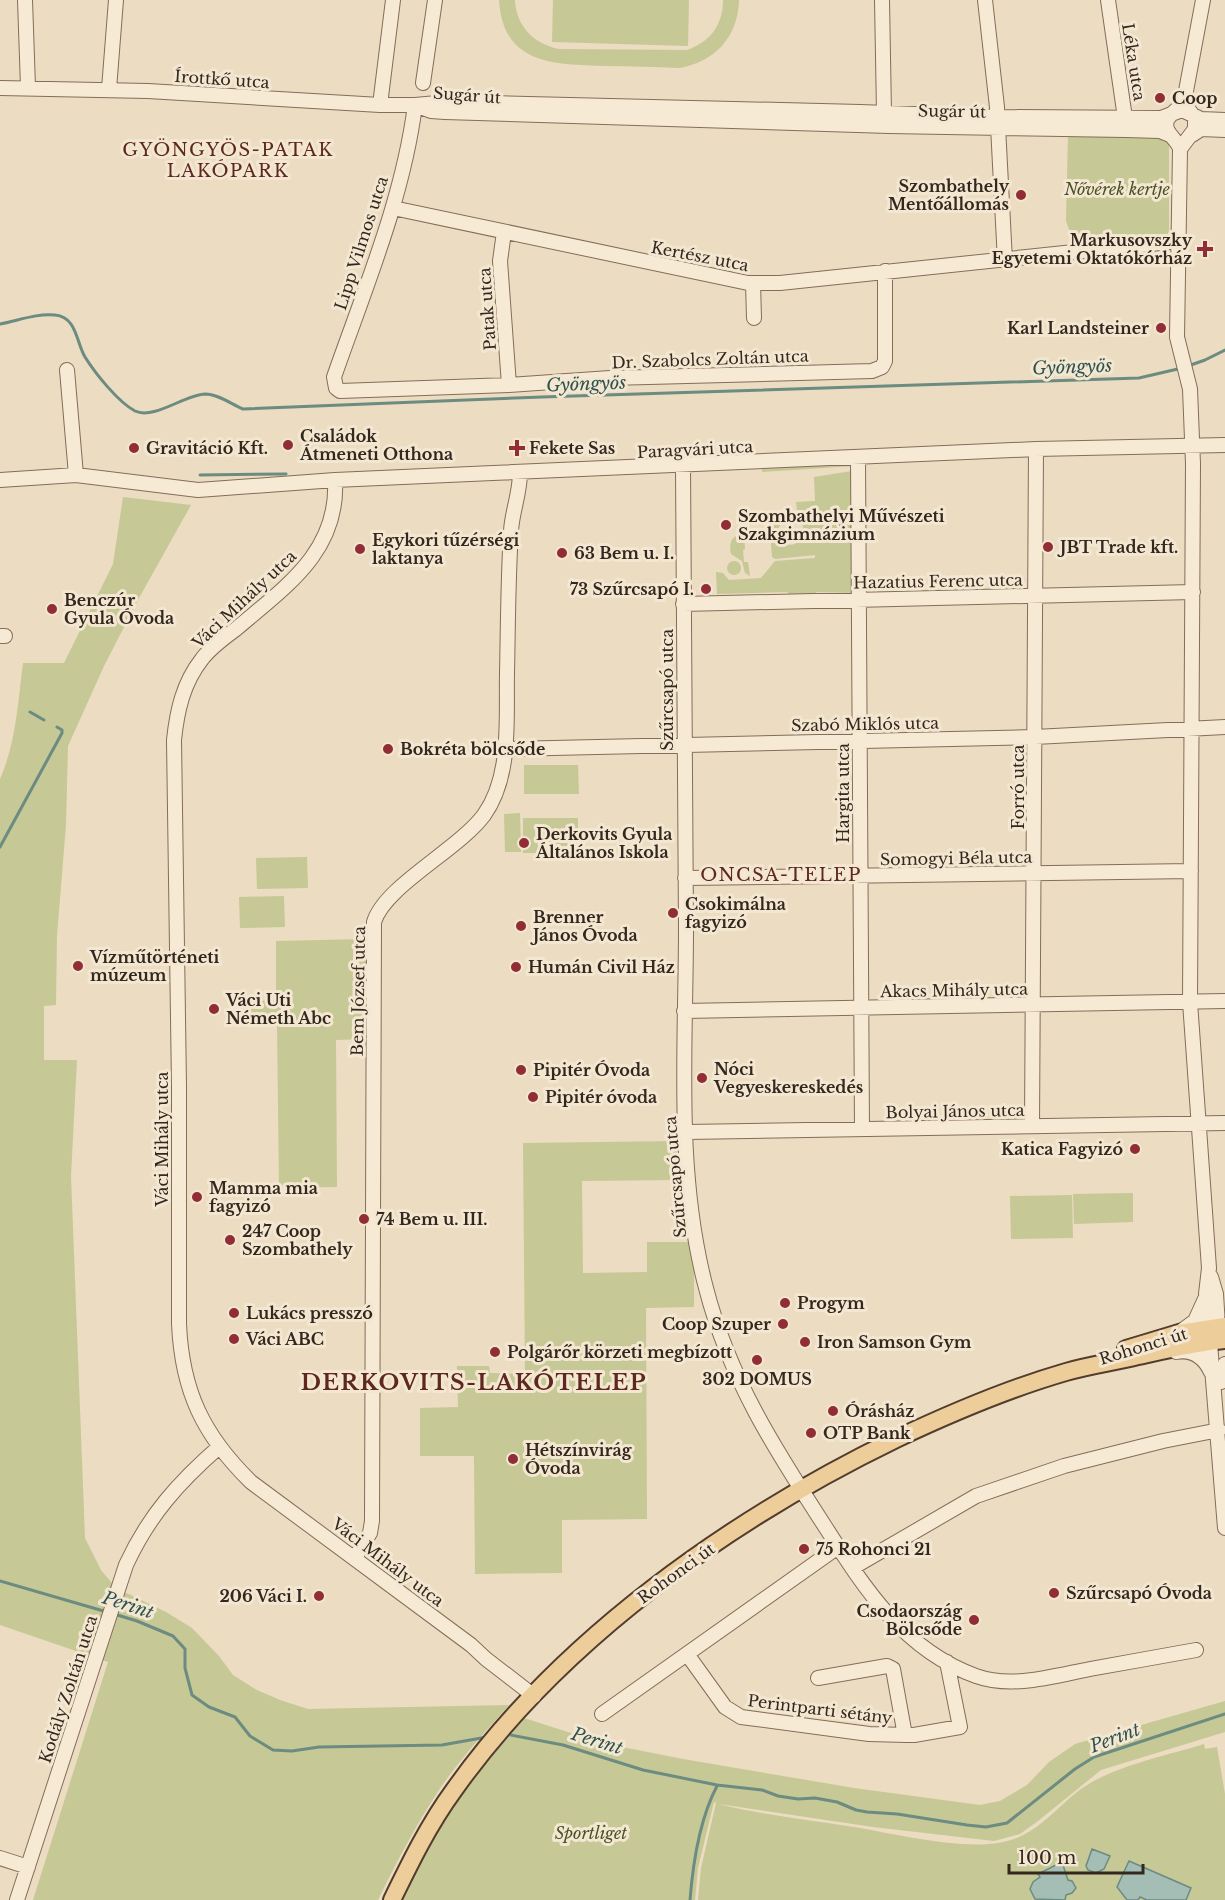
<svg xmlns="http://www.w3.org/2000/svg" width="1225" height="1900" font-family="'Libre Baskerville',serif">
<rect width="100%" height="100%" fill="#ebdcc2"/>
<path fill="#c6c896" d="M499,0H515C516,26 534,44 559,49L687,50C710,42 723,25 723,0H739C738,37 715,62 679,68C654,67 630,66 605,66C555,64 503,66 499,0Z
M553,0H689L688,46L552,42Z
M1068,134L1169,138V237L1075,245L1066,221Z
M849,463L855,466L762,472V469Z
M852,471L853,593L816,592L815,594H789L787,592L717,594L716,572L723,573L729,580L761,578L775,561L815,558V555L775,559L772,557L770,530L774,529L773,515H786V519L781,523L778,529L781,541L790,545C803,543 806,534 802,523L795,518V516L797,513L811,512L810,510H797L796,502L815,501L814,477Z
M123,497L191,505L139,598L104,666L68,746L66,825L57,935L56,1005L44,1006V1060H77L71,1176L85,1538L101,1570L116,1588L166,1612L192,1628L219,1656L233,1675L257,1690L280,1700L308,1709L509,1705C485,1732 461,1758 441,1787C417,1823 397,1861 378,1900H33L108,1662L0,1625V779C16,743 18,702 23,663H64L113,564Z
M748,533V535L744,536L745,549L743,550L744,562H748L750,576L745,573L742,561L731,554C728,539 734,534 748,533Z
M727 568a7 7 0 1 1 14 0a7 7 0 1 1-14 0Z
M524,765H578L579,794H524Z
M520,813L521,852H505L504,814Z
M523,818H578V853H523Z
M307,857L308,888L257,889L256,858Z
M284,896L285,927L240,928L239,897Z
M366,939L367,1039L336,1040L337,1187L279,1188L277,1024H243V1001L276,1000V941Z
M677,1141L678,1180L582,1181L583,1273L647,1272V1242H694V1307L646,1308L647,1519L562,1520V1573L475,1574L474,1456H420V1408L458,1407L457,1366H489L490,1373L525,1374L523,1143Z
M1133,1193V1222L1074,1224L1073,1194Z
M1072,1195L1073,1238L1011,1239L1010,1196Z
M1225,1701V1732L1101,1770L1038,1821L1020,1834L994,1841L873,1827L719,1804C762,1815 809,1820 854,1827C896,1834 972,1853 1011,1840C1041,1831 1059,1804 1084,1787C1117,1765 1166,1756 1204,1744L1205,1749L1217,1747L1225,1794V1900H698L701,1868L716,1803L714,1802L698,1868L695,1900H398L441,1826L480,1766L521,1717L602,1743L683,1759L854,1788L980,1805L1000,1801L1027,1785L1049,1762L1075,1744Z"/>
<path fill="#a4beb5" stroke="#6c8b81" stroke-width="1.5" d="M1092,1849L1110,1856L1104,1869L1096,1873L1088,1870L1086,1866Z
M1129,1861L1191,1888L1186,1900H1147L1140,1897L1138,1900H1127L1117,1887Z
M1062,1862L1068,1880L1072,1881L1076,1888L1072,1893L1066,1895L1065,1900L1035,1899L1030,1889L1033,1882L1040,1877L1038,1874Z"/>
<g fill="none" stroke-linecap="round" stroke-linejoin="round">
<path stroke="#6c8b81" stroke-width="3" d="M0,324C17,321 37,313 55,315C77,317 76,342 85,357C95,373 118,402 135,411C154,420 184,395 205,394C218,394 231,404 243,409L542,397L1139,378L1182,368
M1188,366L1205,360L1225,350
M200,475L286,474
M30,712L44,720
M0,847L62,733V730L57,727
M0,1581L107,1612
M114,1614L137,1621L173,1636L185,1649V1668L192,1695L209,1707L235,1717L250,1736L273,1750L292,1751L319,1747L442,1745L487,1737
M505,1734L563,1745L643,1770L717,1785L762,1790L778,1796L798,1799L815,1798L837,1802L856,1810L867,1812L897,1814L967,1825L986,1827L1007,1823L1075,1769L1094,1757L1225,1714
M690,1900C693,1862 699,1820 717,1786"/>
<g stroke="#846d5a" stroke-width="16">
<path id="minor" d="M25,0L28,87
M882,0L884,113
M985,0L997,107L1005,261
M1108,0L1126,125
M1203,0L1186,91C1184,96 1183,101 1181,105C1175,113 1163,117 1167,129C1170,137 1178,141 1180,149L1177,337L1190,389L1193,464L1190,1002L1209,1268L1206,1294L1225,1528
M423,83L435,0
M0,88L148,91L380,105H415L448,102L860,112L997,117L1161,118L1182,110L1201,119L1225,120
M109,89L116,0
M380,105L393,0
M415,105C403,199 365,288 334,377L336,388L340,391L509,385L610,378L872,371L882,367L885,361V271
M420,107L431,111L445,112L889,126L1126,130L1160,131L1170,135
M1192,135L1201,129L1225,130
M1180,149L1195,129V119L1189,110
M393,208L748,283H780L1179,241
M504,232L500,261L509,385
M753,283L754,318
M67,370L76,475
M858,458L862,1129
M683,466C684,620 685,774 686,928C686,1047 675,1171 706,1288C729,1378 776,1451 826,1528C865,1589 904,1650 976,1676C1012,1689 1054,1676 1090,1669C1125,1663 1161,1656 1196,1650
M0,480L76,475L198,490L335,480L1036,449L1225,445
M335,480C339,552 285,587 236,629C224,638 211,647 202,659C183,683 177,711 174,740L179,1087V1324C182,1391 203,1435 251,1482L471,1645L486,1659L534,1696
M683,604L1193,592
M0,636H5
M505,749L1035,737L1225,727
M685,878L1191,871
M684,1011L1225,1001
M1032,1126L1036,449
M686,1132L1225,1123
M1211,1277L1216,1294L1218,1326
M1180,1332L1195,1321L1205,1299
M1176,1352C1192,1349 1204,1357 1211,1372
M1221,1382L1225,1364
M355,1558L370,1533L372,1521L374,922C385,886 458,850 484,815C512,776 506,719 507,673C508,626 508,578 511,531C512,512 520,493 520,473
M852,1568L976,1496L1064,1466L1163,1441L1219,1430
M687,1654L725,1707L741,1717L869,1734L907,1735
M818,1678L887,1666L893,1669L904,1730L907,1735H914L960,1727L947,1662
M602,1714L838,1547
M0,1858L28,1867
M17,1900L126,1565C149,1515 179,1482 219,1447"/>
</g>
<g stroke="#523c2e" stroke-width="20">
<path id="major" d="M1126,1349L1179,1333L1225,1326
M392,1900C410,1863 429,1824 454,1790C561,1639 731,1519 896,1439C951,1413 1007,1389 1066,1372C1090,1365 1114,1362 1138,1356C1166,1350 1196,1343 1225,1340"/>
</g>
<use href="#minor" stroke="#f7ead4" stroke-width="14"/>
<use href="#major" stroke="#edce9b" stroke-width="16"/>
</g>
<g fill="#902d35" stroke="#f3e7d1" stroke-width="2">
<circle cx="1160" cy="98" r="6"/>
<circle cx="1021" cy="195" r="6"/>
<path d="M1202 240h6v6h6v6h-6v6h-6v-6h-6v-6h6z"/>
<circle cx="1161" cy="328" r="6"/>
<circle cx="288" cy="445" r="6"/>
<circle cx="134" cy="448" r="6"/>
<path d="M514 439h6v6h6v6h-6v6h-6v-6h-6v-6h6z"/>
<circle cx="726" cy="525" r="6"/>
<circle cx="1048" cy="547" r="6"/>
<circle cx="360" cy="549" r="6"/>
<circle cx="562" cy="553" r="6"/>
<circle cx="706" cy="589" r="6"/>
<circle cx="52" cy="609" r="6"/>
<circle cx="388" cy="749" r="6"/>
<circle cx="524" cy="843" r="6"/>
<circle cx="673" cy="913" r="6"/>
<circle cx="521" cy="926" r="6"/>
<circle cx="78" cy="966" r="6"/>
<circle cx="516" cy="967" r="6"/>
<circle cx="214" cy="1009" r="6"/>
<circle cx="521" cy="1070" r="6"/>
<circle cx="702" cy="1078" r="6"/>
<circle cx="533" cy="1097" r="6"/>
<circle cx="1135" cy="1149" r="6"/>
<circle cx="197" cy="1197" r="6"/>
<circle cx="364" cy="1219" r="6"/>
<circle cx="230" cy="1240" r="6"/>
<circle cx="785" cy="1303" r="6"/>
<circle cx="234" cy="1313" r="6"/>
<circle cx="783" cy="1324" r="6"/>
<circle cx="234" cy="1339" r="6"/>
<circle cx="805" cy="1342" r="6"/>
<circle cx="495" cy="1352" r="6"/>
<circle cx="757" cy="1360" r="6"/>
<circle cx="833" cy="1411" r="6"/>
<circle cx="811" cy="1433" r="6"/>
<circle cx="513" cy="1459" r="6"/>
<circle cx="804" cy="1549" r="6"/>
<circle cx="1054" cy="1593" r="6"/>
<circle cx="319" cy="1596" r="6"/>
<circle cx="974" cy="1620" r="6"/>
</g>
<g text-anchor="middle" stroke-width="6" stroke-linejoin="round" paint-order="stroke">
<g font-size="16" fill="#34271e" stroke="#f3e7d1">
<text transform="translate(1134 62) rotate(81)" y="6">Léka utca</text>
<text transform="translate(222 79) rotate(4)" y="6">Írottkő utca</text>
<text transform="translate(467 95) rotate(4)" y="6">Sugár út</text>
<text transform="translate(952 111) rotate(1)" y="6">Sugár út</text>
<text transform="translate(361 243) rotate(-72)" y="6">Lipp Vilmos utca</text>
<text transform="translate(700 256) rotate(11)" y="6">Kertész utca</text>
<text transform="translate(487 309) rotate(-94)" y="6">Patak utca</text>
<text transform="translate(710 359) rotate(-2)" y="6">Dr. Szabolcs Zoltán utca</text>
<text transform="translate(695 449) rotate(-3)" y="6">Paragvári utca</text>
<text transform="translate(938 581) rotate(-1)" y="6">Hazatius Ferenc utca</text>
<text transform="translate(244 599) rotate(-43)" y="6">Váci Mihály utca</text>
<text transform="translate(667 690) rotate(-90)" y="6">Szűrcsapó utca</text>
<text transform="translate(865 724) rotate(-1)" y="6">Szabó Miklós utca</text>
<text transform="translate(1018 787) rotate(-90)" y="6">Forró utca</text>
<text transform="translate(843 793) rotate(-90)" y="6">Hargita utca</text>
<text transform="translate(956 858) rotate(-1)" y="6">Somogyi Béla utca</text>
<text transform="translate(954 990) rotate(-1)" y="6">Akacs Mihály utca</text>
<text transform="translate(358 991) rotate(-89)" y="6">Bem József utca</text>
<text transform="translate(955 1111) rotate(-1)" y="6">Bolyai János utca</text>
<text transform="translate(162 1139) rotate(-90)" y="6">Váci Mihály utca</text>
<text transform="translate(675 1177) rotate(-95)" y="6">Szűrcsapó utca</text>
<text transform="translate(1143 1346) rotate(-17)" y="6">Rohonci út</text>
<text transform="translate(388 1562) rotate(37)" y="6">Váci Mihály utca</text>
<text transform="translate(676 1573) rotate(-36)" y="6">Rohonci út</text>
<text transform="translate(68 1689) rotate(-72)" y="6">Kodály Zoltán utca</text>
<text transform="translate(820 1709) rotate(7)" y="6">Perintparti sétány</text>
</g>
<g font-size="16" font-weight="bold" fill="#34271e" stroke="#f3e7d1" text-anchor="start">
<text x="1172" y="104">Coop</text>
<text x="1009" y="192" text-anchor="end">Szombathely<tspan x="1009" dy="18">Mentőállomás</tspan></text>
<text x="1192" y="246" text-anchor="end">Markusovszky<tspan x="1192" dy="18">Egyetemi Oktatókórház</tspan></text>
<text x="1149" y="334" text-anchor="end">Karl Landsteiner</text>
<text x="300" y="442">Családok<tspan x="300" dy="18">Átmeneti Otthona</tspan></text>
<text x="146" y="454">Gravitáció Kft.</text>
<text x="529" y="454">Fekete Sas</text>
<text x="738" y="522">Szombathelyi Művészeti<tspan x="738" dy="18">Szakgimnázium</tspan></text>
<text x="372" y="546">Egykori tűzérségi<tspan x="372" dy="18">laktanya</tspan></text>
<text x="1060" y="553">JBT Trade kft.</text>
<text x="574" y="559">63 Bem u. I.</text>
<text x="694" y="595" text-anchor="end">73 Szűrcsapó I.</text>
<text x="64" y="606">Benczúr<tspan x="64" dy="18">Gyula Óvoda</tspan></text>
<text x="400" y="755">Bokréta bölcsőde</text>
<text x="536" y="840">Derkovits Gyula<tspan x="536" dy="18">Általános Iskola</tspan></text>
<text x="685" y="910">Csokimálna<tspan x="685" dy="18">fagyizó</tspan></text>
<text x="533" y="923">Brenner<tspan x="533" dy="18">János Óvoda</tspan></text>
<text x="90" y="963">Vízműtörténeti<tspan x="90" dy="18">múzeum</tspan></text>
<text x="528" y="973">Humán Civil Ház</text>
<text x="226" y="1006">Váci Uti<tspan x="226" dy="18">Németh Abc</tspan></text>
<text x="714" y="1075">Nóci<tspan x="714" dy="18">Vegyeskereskedés</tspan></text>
<text x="533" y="1076">Pipitér Óvoda</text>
<text x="545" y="1103">Pipitér óvoda</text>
<text x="1123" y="1155" text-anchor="end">Katica Fagyizó</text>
<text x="209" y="1194">Mamma mia<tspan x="209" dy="18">fagyizó</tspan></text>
<text x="376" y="1225">74 Bem u. III.</text>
<text x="242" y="1237">247 Coop<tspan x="242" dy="18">Szombathely</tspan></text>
<text x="797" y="1309">Progym</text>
<text x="246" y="1319">Lukács presszó</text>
<text x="771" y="1330" text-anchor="end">Coop Szuper</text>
<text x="246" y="1345">Váci ABC</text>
<text x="817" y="1348">Iron Samson Gym</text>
<text x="507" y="1358">Polgárőr körzeti megbízott</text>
<text x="757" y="1385" text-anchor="middle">302 DOMUS</text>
<text x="845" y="1417">Órásház</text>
<text x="823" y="1439">OTP Bank</text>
<text x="525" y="1456">Hétszínvirág<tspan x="525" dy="18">Óvoda</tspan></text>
<text x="816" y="1555">75 Rohonci 21</text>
<text x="1066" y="1599">Szűrcsapó Óvoda</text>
<text x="307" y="1602" text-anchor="end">206 Váci I.</text>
<text x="962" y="1617" text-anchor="end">Csodaország<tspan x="962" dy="18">Bölcsőde</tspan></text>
</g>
<g font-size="16" font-style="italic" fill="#485025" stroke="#f3e7d1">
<text x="1117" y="195">Nővérek kertje</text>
<text x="591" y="1839">Sportliget</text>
</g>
<g font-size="18" letter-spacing="1.5" fill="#5f281f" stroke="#f3e7d1">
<text x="228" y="156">GYÖNGYÖS-PATAK<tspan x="228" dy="21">LAKÓPARK</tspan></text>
<text x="781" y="881">ONCSA-TELEP</text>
</g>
<g font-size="18" font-style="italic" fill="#2e534e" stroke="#f3e7d1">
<text transform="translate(1072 367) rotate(-2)" y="6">Gyöngyös</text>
<text transform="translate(586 384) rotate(-2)" y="6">Gyöngyös</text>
<text transform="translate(128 1605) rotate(18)" y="6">Perint</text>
<text transform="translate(1115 1738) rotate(-21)" y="6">Perint</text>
<text transform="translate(597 1741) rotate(17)" y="6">Perint</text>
</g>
<g font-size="22" font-weight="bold" letter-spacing="1.5" fill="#5f281f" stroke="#f3e7d1">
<text x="474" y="1390">DERKOVITS-LAKÓTELEP</text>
</g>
</g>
<path d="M1009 1864v9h134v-9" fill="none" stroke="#34271e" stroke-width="3"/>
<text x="1018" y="1864" font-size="18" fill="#34271e" stroke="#f3e7d1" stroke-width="4.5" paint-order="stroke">100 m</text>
</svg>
